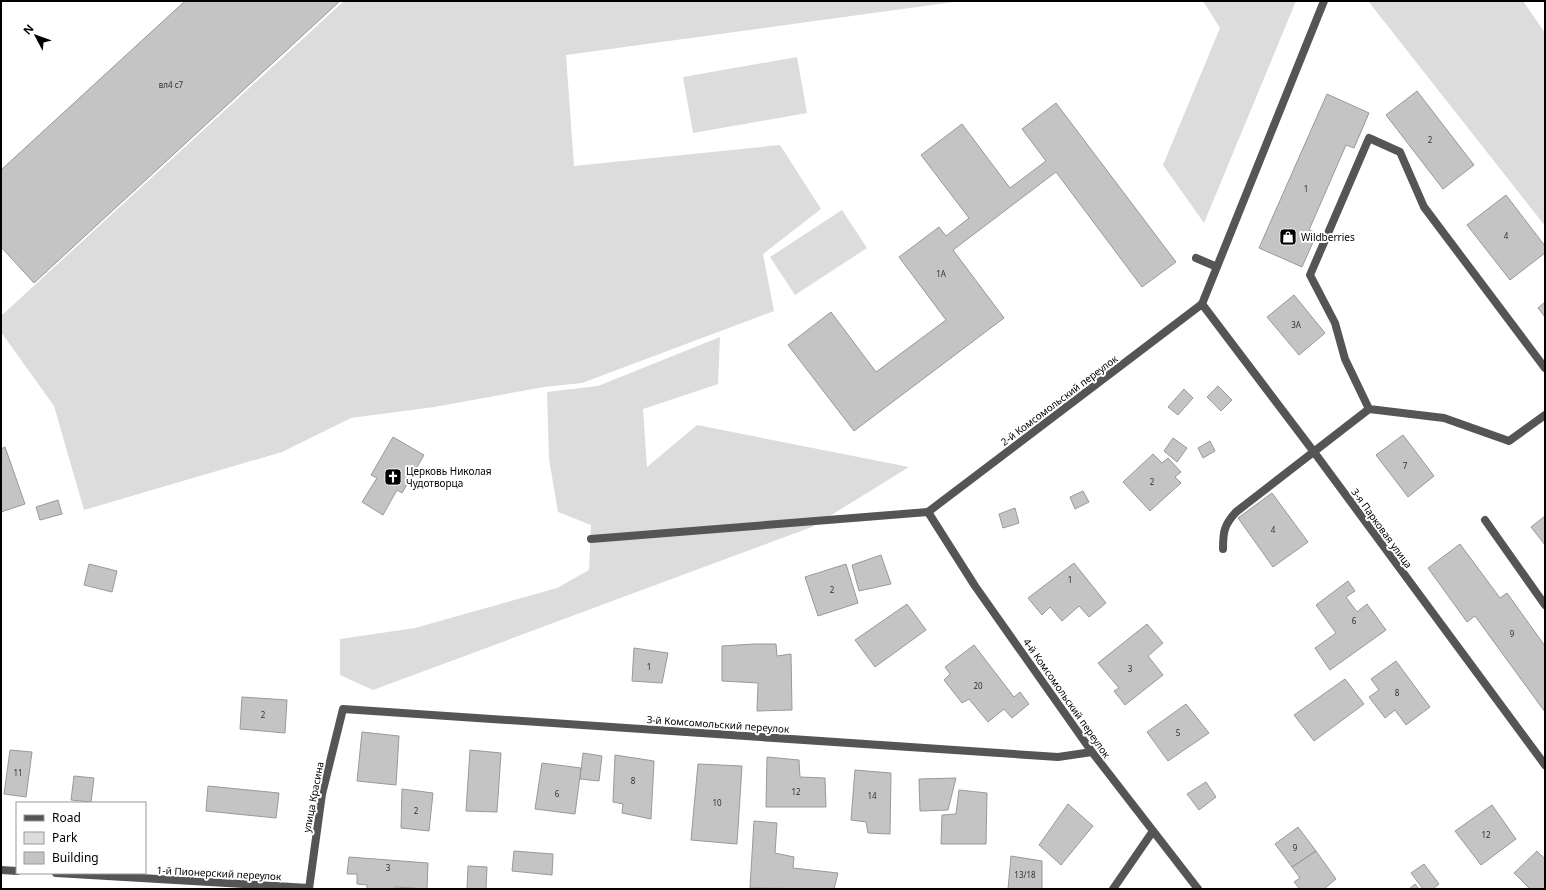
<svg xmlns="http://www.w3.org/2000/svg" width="1546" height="890" font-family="'Noto Sans',sans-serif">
<rect width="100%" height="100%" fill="#fff"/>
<path fill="#dcdcdc" d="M344,1H961L566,55L574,166L780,145L821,209L763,254L774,311L582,383L544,387L434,407L351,418L282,452L84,510L54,406L1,332V316Z
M1203,1H1296L1204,223L1163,165L1220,28Z
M1368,1H1523L1545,33V226Z
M797,57L807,113L693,133L683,77Z
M842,210L867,248L795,295L770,257Z
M720,337L718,384L643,409L647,467L697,425L909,467L812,527L373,690L340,675V639L415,628L557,588L589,570L591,525L558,512L549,459L547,392L598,386Z"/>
<path fill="#c4c4c4" stroke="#999" d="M185,1H340L34,283L1,247V170Z
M1417,91L1474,165L1443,189L1386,115Z
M1327,94L1369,113L1354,148L1346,145L1309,230L1317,233L1302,267L1259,248Z
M1056,103L1176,262L1142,287L1056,172L953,250L1004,318L854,431L788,345L831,312L876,372L946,320L899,257L939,227L946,236L969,218L921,155L962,124L1010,188L1046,161L1022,129Z
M1506,195L1545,246V253L1510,280L1467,225Z
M1294,295L1325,333L1299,355L1267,317Z
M1545,302V317L1538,308Z
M1218,386L1232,400L1221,411L1207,397Z
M1184,389L1193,398L1178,415L1168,407Z
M1403,435L1434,476L1408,497L1376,455Z
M393,437L424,455L402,493L397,490L383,515L362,502L377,478L371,475Z
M1173,438L1187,448L1177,462L1164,451Z
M1210,441L1215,451L1203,458L1198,448Z
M5,447L25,504L1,512V449Z
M1153,454L1162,463L1168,458L1181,472L1175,477L1181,483L1150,511L1123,482Z
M1083,491L1089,502L1075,509L1070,497Z
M1272,493L1308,542L1273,567L1238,518Z
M58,500L62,514L40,520L36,507Z
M1015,508L1019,523L1003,528L999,514Z
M1545,516V545L1531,527Z
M1460,544L1500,598L1507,593L1545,646V712L1475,616L1467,622L1428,568Z
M881,555L891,584L859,591L852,565Z
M1074,563L1106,603L1089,617L1079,606L1062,621L1050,607L1042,615L1028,598Z
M89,564L117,571L112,592L84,585Z
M846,564L858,603L818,616L805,577Z
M1348,581L1355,591L1346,597L1357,612L1367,604L1386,630L1330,670L1315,648L1336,633L1316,605Z
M907,604L926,630L875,667L855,640Z
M1147,624L1163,643L1148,656L1163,675L1125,705L1114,691L1119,688L1098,663Z
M754,644H776L777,656L791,654L792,710L757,711L758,683L722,681V646Z
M974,645L1014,697L1020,692L1029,704L1012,718L1004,709L988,722L969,699L962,703L944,680L950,674L945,667Z
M634,648L668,653L662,683L632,681Z
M1396,661L1430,707L1406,725L1395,710L1385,718L1369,697L1379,690L1371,679Z
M1345,679L1364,704L1314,741L1294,715Z
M242,697L287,700L285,733L240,729Z
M1186,704L1209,733L1168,761L1147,732Z
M362,732L399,736L396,785L357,781Z
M10,750L32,752L26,797L4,794Z
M470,750L501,753L497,812L466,811Z
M583,753L602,756L599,781L580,779Z
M615,755L654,761L651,819L622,813L623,804L613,802Z
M767,757L799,760L800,777L825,778L826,807H766Z
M542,763L581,768L575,814L535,809Z
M698,764L742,766L737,844L691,840Z
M855,770L891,773L890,834L868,833L866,822L851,820Z
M74,776L94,778L91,802L71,800Z
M956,778L948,810L920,811L919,779Z
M1206,782L1216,797L1199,810L1187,794Z
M208,786L279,793L276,818L206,811Z
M402,789L433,793L429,831L401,828Z
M959,790L987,793L986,844H941L942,815L956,814Z
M1068,804L1093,826L1061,865L1039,845Z
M1492,805L1516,839L1481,865L1455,831Z
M754,821L777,823L775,853L794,857L793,868L838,873L834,889L750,888Z
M1298,827L1316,851L1292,867L1275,844Z
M514,851L553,854L552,875L512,871Z
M1316,851L1336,879L1324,889H1300L1294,882L1300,878L1292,867Z
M1537,851L1545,859V889H1530L1514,873Z
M1011,856L1042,861V889H1008Z
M349,857L428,863L427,889L395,887V889H367V885L357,884V874H347Z
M1424,864L1439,884L1433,889H1423L1411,873Z
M468,866L487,867L486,889H467Z
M1415,884L1419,889H1409Z"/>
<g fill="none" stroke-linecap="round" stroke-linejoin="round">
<path stroke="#555" stroke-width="8" d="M1196,258L1217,267
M1202,304L1324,1
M1369,409L1444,418L1509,441L1545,415
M1485,520L1545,605
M591,539L928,512
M1223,549C1223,532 1224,525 1236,512L1369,409L1345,359L1335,323L1310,275L1369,138L1400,152L1424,207L1545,368"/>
<path stroke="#555" stroke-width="8" d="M1,870L17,871
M56,873L309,888
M309,889L322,794L343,709L1058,757L1092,752
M1113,889L1153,831
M1198,889L1092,752L975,586L928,512L1202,304L1314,452L1545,765"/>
</g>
<defs>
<g id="shop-square" transform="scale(0.9)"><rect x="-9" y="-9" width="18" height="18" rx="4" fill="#000" stroke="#fff"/><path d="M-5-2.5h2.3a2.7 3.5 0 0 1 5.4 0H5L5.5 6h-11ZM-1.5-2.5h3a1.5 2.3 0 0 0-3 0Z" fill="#fff"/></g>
<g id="church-square" transform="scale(0.9)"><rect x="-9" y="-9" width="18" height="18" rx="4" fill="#000" stroke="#fff"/><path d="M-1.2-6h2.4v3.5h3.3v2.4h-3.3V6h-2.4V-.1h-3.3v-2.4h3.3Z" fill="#fff"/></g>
</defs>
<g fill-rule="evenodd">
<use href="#shop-square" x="1288" y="237"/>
<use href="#church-square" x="393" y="477"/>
</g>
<g text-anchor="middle" stroke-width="4" stroke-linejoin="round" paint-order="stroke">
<g font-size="8" fill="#313131">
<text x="171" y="88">вл4 с7</text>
<text x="1430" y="143">2</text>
<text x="1306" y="192">1</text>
<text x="1506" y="239">4</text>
<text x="941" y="277">1А</text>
<text x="1296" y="328">3А</text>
<text x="1405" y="469">7</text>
<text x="1152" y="485">2</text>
<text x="1273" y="533">4</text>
<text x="1070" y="583">1</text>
<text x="832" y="593">2</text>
<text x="1354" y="624">6</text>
<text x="1512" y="637">9</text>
<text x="649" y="670">1</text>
<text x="1130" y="672">3</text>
<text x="978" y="689">20</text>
<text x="1397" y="696">8</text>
<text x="263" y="718">2</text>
<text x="1178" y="736">5</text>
<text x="18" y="776">11</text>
<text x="633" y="784">8</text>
<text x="796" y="795">12</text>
<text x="557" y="797">6</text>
<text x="872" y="799">14</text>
<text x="717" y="806">10</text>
<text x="416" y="814">2</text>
<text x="1486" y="838">12</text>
<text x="1295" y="851">9</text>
<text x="388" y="871">3</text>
<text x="1025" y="878">13/18</text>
</g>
<g font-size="10" fill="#000" stroke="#fff" text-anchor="start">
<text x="1301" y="241">Wildberries</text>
<text x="406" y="475">Церковь Николая<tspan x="406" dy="12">Чудотворца</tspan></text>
</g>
<g font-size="10" fill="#000" stroke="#fff">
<text transform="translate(1059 400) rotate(-37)" y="4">2-й Комсомольский переулок</text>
<text transform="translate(1382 528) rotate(54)" y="4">3-я Парковая улица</text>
<text transform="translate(1067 698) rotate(55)" y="4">4-й Комсомольский переулок</text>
<text transform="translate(718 724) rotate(4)" y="4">3-й Комсомольский переулок</text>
<text transform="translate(313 797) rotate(-79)" y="4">улица Красина</text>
<text transform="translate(219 873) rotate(3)" y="4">1-й Пионерский переулок</text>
</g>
</g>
<rect width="1546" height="890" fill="none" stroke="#000000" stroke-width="4"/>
<rect x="16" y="802" width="130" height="72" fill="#ffffff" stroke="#999999"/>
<rect x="24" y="815" width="20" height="6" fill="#555555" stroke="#999999"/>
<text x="52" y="822" font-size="12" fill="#000000">Road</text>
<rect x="24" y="832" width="20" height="12" fill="#dcdcdc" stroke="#999999"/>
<text x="52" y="842" font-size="12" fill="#000000">Park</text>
<rect x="24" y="852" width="20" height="12" fill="#c4c4c4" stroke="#999999"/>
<text x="52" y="862" font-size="12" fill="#000000">Building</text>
<g transform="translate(36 36) rotate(311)" stroke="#ffffff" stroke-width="3" paint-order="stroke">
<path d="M0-3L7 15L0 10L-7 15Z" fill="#000000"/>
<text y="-6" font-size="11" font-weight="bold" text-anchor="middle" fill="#000000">N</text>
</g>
</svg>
